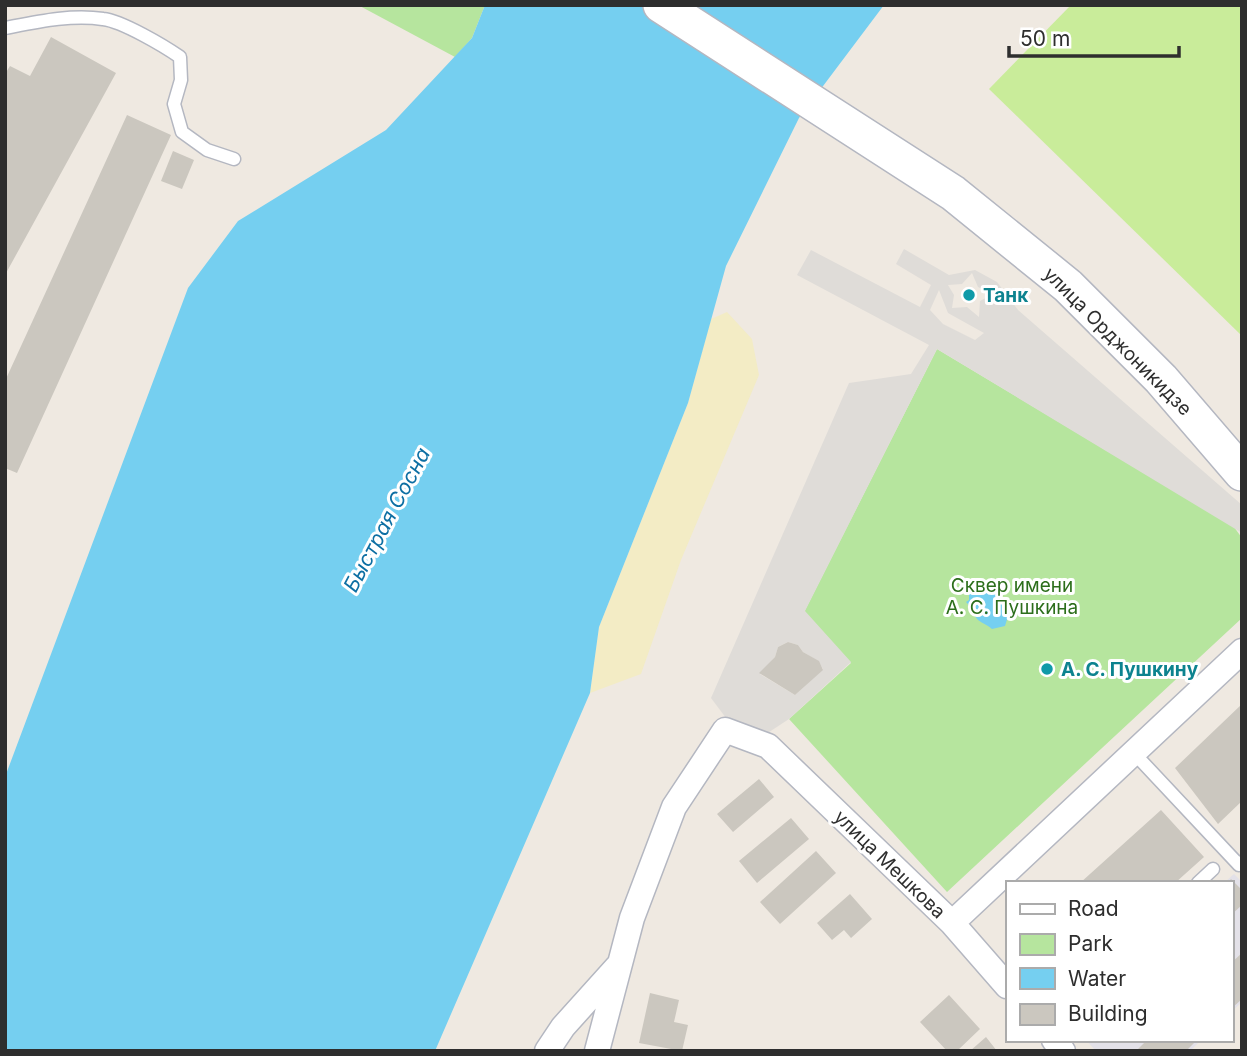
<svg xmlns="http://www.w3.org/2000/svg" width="1247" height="1056" font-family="Inter,sans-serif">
<rect width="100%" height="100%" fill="#efe9e1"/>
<path fill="#e3e1e8" d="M1234,874L1242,882V1002L1231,1012V883H1224Z
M1086,1040H1201L1190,1051H1096Z"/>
<path fill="#b6e59e" d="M358,5H485L472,38L455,57Z
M937,349L1234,527L1242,538V618L947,892L789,719L851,663L804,612Z"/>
<path fill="#f3ecc5" d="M727,312L752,339L759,375L681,560L641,674L590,693L599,627L688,403L711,319Z"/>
<path fill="#c9ec9a" d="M1071,5H1242V336L989,89Z"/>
<path fill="#dfdcd8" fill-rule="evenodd" d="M904,249L949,275L975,270L997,282L1018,310L1242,505V533L937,349L805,611L851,662L789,719L760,738L732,726L711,698L849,383L911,374L929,345L797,275L811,250L920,307L931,285L896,264ZM972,273L978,287L993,294L980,301L979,317L967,307L952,308L954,295L948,285L962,284ZM939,290L948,313L984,333L975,340L943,324L930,310ZM788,642L798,645L803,652L818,661L823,669L795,695L760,674L775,657L778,647Z"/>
<path fill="#75cff0" d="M485,5H884L799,118L726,266L688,403L599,627L590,693L435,1051H5V777L188,288L238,221L386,130L472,38Z
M982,584L1004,600L1009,613L1005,626L992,629C988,625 983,624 978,620C973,615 972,608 966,602L969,600V589Z"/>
<path fill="#cbc7bf" d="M51,37L116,73L5,275V74L10,66L30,76Z
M127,115L171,135L17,473L5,468V381Z
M173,151L194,160L182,189L161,181Z
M788,642L798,645L803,652L819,661L823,670L795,695L759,673L775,657L778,647Z
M1242,704V801L1218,824L1175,768Z
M759,779L774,797L733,832L717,814Z
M1161,810L1204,857L1175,883H1080Z
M791,818L809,839L757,883L739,861Z
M816,851L836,873L780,924L760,902Z
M1231,879L1242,890V905L1231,915V883H1228Z
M850,894L872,919L851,938L844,930L832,940L817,923Z
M1242,953V999L1231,1009V963Z
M650,993L679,1000L674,1022L688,1025L682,1051L639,1043Z
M949,995L980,1029L957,1051H947L920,1022Z
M986,1037L997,1051H970Z
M1147,1040H1197L1186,1051H1136Z"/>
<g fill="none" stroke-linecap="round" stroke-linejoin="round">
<g stroke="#b4b7c1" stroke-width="15">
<path id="lane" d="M5,28C36,22 71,14 103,19C122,21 164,46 180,57L181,80L174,104L182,132L207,150L234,159
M1133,752L1239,865L1242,862
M1198,883L1213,869"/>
</g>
<g stroke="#b4b7c1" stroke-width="27">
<path id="street" d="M952,923L1242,651
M1054,1040L1063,1051
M547,1051L563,1027L617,967
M597,1051L632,918L674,807L725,730L768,746L952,923L1007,986"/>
</g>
<g stroke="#b4b7c1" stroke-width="38">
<path id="secondary" d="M661,5L953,193L1068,286L1161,379L1242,473"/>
</g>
<use href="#lane" stroke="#fff" stroke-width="12"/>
<use href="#street" stroke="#fff" stroke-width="24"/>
<use href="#secondary" stroke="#fff" stroke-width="35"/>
</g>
<g fill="#0f9aa8" stroke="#fff" stroke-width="2.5">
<circle cx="969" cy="295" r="7"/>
<circle cx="1047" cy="669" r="7"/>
</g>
<g text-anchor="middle" stroke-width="6" stroke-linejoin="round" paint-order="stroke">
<g font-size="19" font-weight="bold" fill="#0d838f" stroke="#fff" text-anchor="start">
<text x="983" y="302">Танк</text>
<text x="1061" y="676">А. С. Пушкину</text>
</g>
<g font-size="19" fill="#2e2e2e" stroke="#fff">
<text transform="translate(1118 341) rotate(45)" y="7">улица Орджоникидзе</text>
<text transform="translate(890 864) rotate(44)" y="7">улица Мешкова</text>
</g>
<g font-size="19" fill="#2c6e1b" stroke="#fff">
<text x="1012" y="592">Сквер имени<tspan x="1012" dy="22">А. С. Пушкина</tspan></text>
</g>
<g font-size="21" font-style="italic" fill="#0d6fa3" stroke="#fff">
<text transform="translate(387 520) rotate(-62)" y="7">Быстрая Сосна</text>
</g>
</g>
<rect width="1247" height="1056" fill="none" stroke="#2e2e2e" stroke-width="14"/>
<rect x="1006" y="881" width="228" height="161" fill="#ffffff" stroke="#ababab" stroke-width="2"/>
<rect x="1020" y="904" width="35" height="10" fill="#ffffff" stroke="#ababab" stroke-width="2"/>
<text x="1068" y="916" font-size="21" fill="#2e2e2e">Road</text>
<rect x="1020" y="934" width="35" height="21" fill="#b6e59e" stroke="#ababab" stroke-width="2"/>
<text x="1068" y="951" font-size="21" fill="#2e2e2e">Park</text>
<rect x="1020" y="968" width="35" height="21" fill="#75cff0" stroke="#ababab" stroke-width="2"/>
<text x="1068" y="986" font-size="21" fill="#2e2e2e">Water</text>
<rect x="1020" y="1004" width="35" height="21" fill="#cbc7bf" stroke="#ababab" stroke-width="2"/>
<text x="1068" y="1021" font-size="21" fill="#2e2e2e">Building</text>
<path d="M1009 46v10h170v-10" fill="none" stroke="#2e2e2e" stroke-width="3.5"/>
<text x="1020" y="46" font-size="21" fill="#2e2e2e" stroke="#ffffff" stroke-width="5" paint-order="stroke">50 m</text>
</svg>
